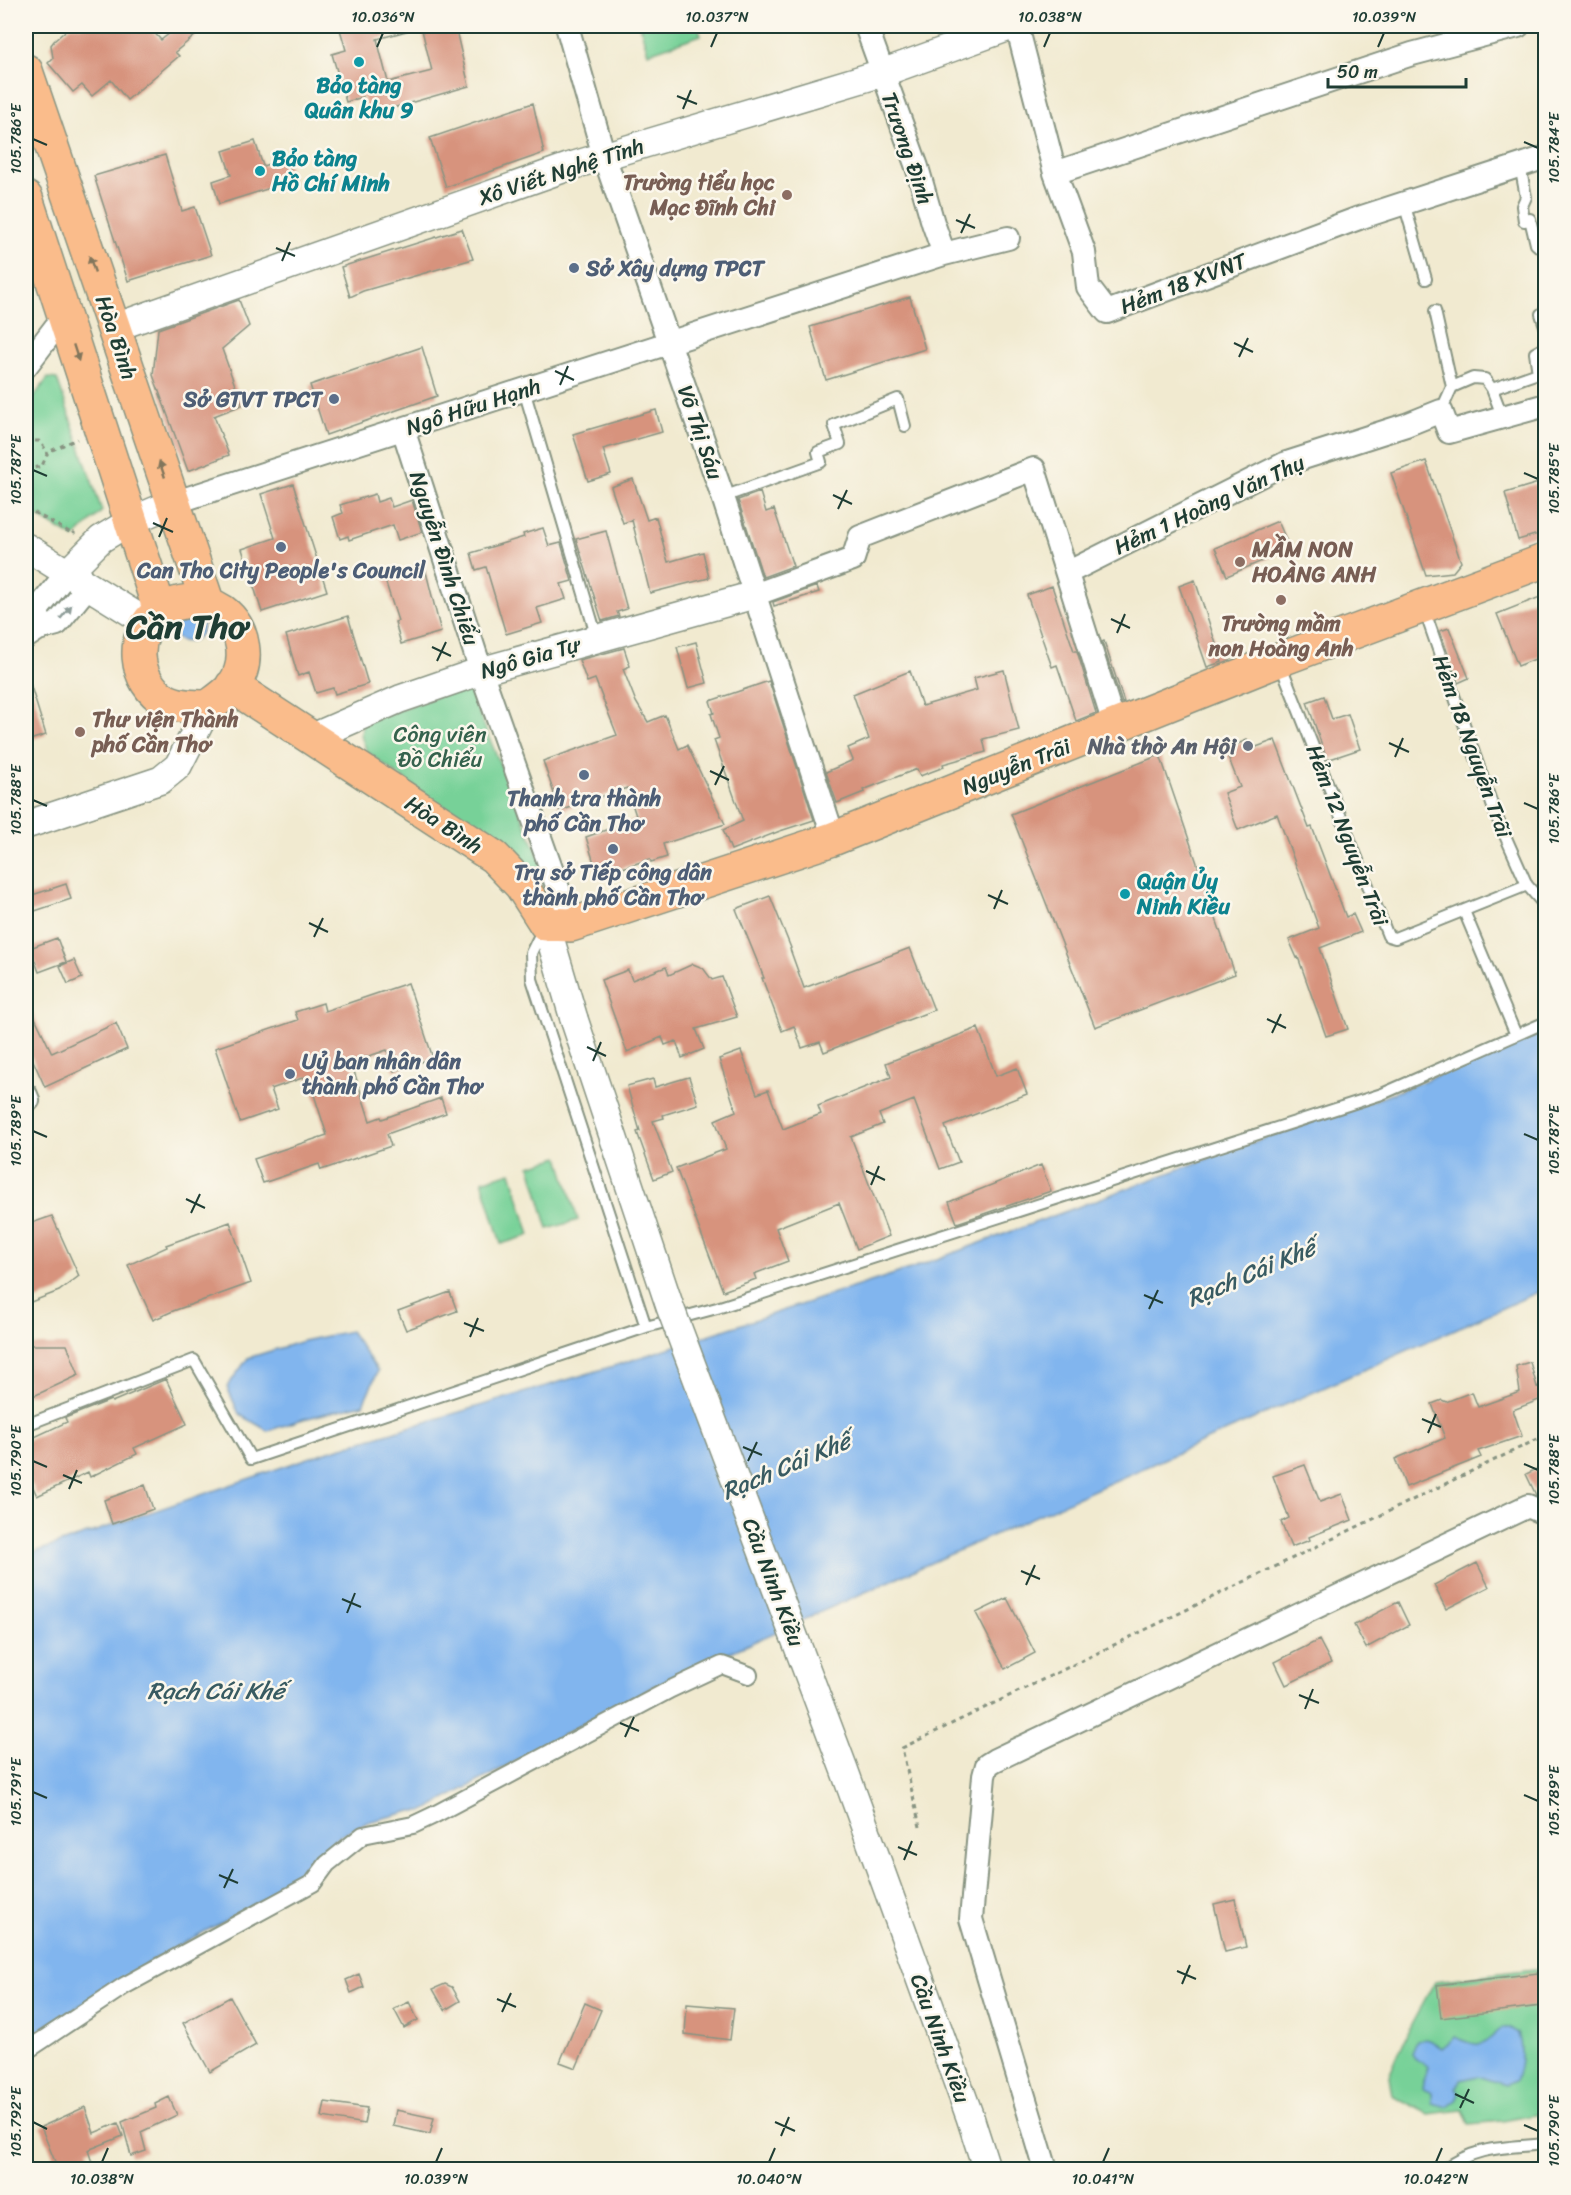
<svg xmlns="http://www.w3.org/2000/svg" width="1571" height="2195" font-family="Sriracha,sans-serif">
<rect width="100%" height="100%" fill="#fbf7ec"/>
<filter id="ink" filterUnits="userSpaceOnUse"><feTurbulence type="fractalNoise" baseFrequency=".0167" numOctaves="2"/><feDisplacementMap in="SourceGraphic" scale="12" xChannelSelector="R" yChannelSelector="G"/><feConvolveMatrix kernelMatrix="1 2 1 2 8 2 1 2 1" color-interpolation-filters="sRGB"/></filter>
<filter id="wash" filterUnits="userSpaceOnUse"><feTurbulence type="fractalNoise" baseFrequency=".008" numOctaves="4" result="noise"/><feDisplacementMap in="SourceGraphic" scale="24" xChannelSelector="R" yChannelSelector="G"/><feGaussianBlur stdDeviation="1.35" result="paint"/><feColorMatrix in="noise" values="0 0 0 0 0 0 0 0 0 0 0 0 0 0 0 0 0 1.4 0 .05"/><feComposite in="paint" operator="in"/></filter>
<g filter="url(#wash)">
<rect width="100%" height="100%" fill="#f1ead0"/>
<path fill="#77d198" stroke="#4b8766" stroke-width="1.5" d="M640,26H698L701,35L648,53Z
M48,378L57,379L102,511L74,538L26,509V407Z
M462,687L470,692L553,890L367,752L361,736L362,723Z
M559,1157L578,1220L548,1229L530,1166Z
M511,1172L530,1235L501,1244L482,1181Z
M1543,1968L1546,2001L1545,2113L1503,2121L1469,2124L1463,2110L1428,2114L1392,2095L1389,2076L1411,2025L1435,1981Z"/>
<path fill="#81b5ee" stroke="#507991" stroke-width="1.5" d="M200,616C214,647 164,652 172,619Z
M1545,1032V1289L648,1689L424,1811H412L368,1822L341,1835L317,1855L301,1879L160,1956L26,2039V1555L329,1451L620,1364L910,1269L1231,1150L1386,1096Z
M350,1331L378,1371L363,1404L300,1420L268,1431L239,1414L227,1387L248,1358L303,1341Z
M1502,2028H1510L1518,2033C1523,2049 1522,2065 1516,2081L1506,2085L1478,2076L1461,2080L1456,2088L1459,2091L1457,2099L1447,2107L1432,2103V2092L1423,2088L1424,2080L1428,2067L1416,2059L1412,2053L1417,2041C1429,2036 1432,2042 1442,2048L1455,2037C1483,2049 1480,2047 1502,2028Z"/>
<g id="blocks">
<path fill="#d7937d" d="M71,26H148L161,40L179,26H207L175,52L179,56L127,100L111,80L92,96L82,85L73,92L48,63L53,58L51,45L54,41Z
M339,26H407V31L377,39L388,82L432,71L421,26H455L469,86L368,115L363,97L346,102L332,54L346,50Z
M533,103L544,153L446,187L430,138Z
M255,141L263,166L286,158L293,181L219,204L213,181L231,175L223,151Z
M165,155L182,211L195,207L211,255L128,281L94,176Z
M462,229L473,259L363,291L350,297L341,267Z
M910,297L925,349L826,380L810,327Z
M239,300L249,326L222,349L242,405L214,416L229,455L188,471L153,375L158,329Z
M422,347L437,396L326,435L310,385Z
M656,410L662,432L603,449L611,474L588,481L573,434Z
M1426,461L1461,562L1453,572L1426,575L1391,473Z
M633,479L647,520L656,517L668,562L703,552L709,578L650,593L632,520L623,523L611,487Z
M1545,481V532L1518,540L1505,493Z
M293,484L327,591L262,612L242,549L275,538L261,494Z
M760,492L766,512L774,509L793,566L763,577L738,500Z
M375,494L377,502L389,498L392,507L412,500L422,532L398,540L393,525L349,540L348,536L340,539L333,517L343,513L340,505Z
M1278,521L1290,549L1227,576L1215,548Z
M543,528L549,546L561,543L572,581L561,584L566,599L537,608L542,623L506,634L486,567L476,570L471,553L524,537L523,534Z
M606,531L627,609L617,612L619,616L602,621L576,539Z
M424,564L441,632L401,644L395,622L398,621L384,577Z
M1195,580L1222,662L1207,667L1179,586Z
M817,586L819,592L774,606L773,602Z
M1052,586L1074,651H1077L1096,713L1076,721L1057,665L1052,667L1027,595Z
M1545,595V655L1518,666L1497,614Z
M348,616L368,684L335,694L333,688L316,693L309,672L298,676L286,635Z
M1449,628L1469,678L1458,683L1440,631Z
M1104,641L1124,702L1122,703L1102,642Z
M696,642L707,683L688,688L677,647Z
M624,648L630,666L623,669L636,702L648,722L665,715L679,749L687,745L725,824L663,844L667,857L651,862L650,859L598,876L586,837L637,819L627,788L560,811L543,761L617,735L595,679L587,682L579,660Z
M1004,670L1019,730L983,739L986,752L943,764L944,767L920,776L917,769L863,790L864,792L837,803L826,772L853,760L848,748L869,739L853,694L910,671L922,706L977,690L974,678Z
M29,680L46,735L26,741V681Z
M769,681L814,820L780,831L731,850L723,830L743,821L714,740L719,738L711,714L714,713L710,701Z
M1324,696L1332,719L1348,714L1360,749L1327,760L1307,702Z
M1247,740L1251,749L1275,740L1309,828L1312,827L1346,917L1353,914L1361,932L1320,948L1348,1029L1326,1036L1298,957L1297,958L1289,940L1319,928L1277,814L1238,830L1224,793L1240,787L1225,749Z
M1160,755L1235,974L1095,1027L1011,814Z
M66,884L71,899L26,914V897Z
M770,896L791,948L790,949L804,988L910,948L934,1010L824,1052L820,1042L802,1048L794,1026L782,1031L762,978H764L736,909Z
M57,938L66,962L39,972L30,948Z
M74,960L82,978L68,984L60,966Z
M693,964L703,968L712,980L722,977L737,1017L696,1029L704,1049L682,1058L676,1041L665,1045L662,1037L627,1052L601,980L628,970L632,980L666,967L669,975Z
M408,983L433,1058L394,1071L387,1050L351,1062L370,1121L381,1117L382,1119L441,1098L446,1113L387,1134L391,1146L321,1170L319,1164L263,1183L254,1159L327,1135L308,1076L271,1089L278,1109L240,1122L215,1048L298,1020L295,1012L323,1003L325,1011Z
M26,999L52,1053L116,1023L127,1049L45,1087L31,1056L26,1059Z
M978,1028L996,1076L1017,1068L1027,1094L945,1126L959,1162L940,1169L914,1100L879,1114L883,1124L851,1137L889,1236L857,1249L839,1203L776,1228L788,1261L754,1274L756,1279L723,1291L676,1168L726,1149L715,1120L736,1111L719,1059L741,1051L757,1094L768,1090L783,1129L821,1114L818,1106L891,1077L886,1063Z
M689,1077L698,1104L663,1115L664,1118L653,1121L672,1172L654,1179L637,1132L640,1131L627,1086L653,1079L655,1087Z
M1041,1165L1051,1191L957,1223L949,1202Z
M52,1216L79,1276L59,1291L26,1304V1225Z
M230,1222L251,1283L173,1311L153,1320L128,1265L167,1247L166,1245Z
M450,1292L457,1311L406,1330L398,1311Z
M26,1345H67L79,1375L36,1395H26Z
M1530,1362L1537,1387L1539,1386L1544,1398L1513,1410L1522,1436L1478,1451L1481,1457L1406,1487L1395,1459L1445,1438L1432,1404L1442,1400L1446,1402L1472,1392L1478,1407L1520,1392L1516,1366Z
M166,1379L187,1424L134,1448L137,1454L90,1477L88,1472L37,1496L26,1472V1441L67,1422L65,1418L111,1400L112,1402Z
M1305,1465L1320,1502L1342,1494L1352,1520L1309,1537L1310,1540L1291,1547L1281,1522L1289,1518L1273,1476Z
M1545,1465V1499L1536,1495L1526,1474Z
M145,1485L153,1509L112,1524L104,1500Z
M1477,1563L1489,1587L1446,1609L1434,1585Z
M1007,1598L1035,1653L1005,1669L976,1613Z
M1398,1602L1409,1625L1366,1648L1354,1625Z
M1319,1640L1331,1663L1286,1685L1275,1662Z
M1235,1899L1246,1947L1225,1952L1214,1904Z
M1538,1973L1541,2006L1441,2018L1437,1985Z
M359,1974L364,1987L351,1993L346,1980Z
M445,1984L452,1987L460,2001L445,2010L433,1989Z
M230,1997L256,2045L210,2072L183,2023Z
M409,2002L418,2020L404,2028L394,2009Z
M585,2003L601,2010L576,2068L560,2062Z
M687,2004L734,2008L730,2040L685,2034Z
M169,2097L177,2115L141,2132L146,2151L131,2156L122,2122L156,2108L155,2104Z
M325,2102L367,2108L364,2124L322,2117Z
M85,2107L94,2133L118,2123L123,2136L88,2150L94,2169H58L41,2127Z
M396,2110L434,2118L430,2134L393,2126Z"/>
</g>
</g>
<g filter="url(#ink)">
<use href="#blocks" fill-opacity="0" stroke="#889482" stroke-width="1.5"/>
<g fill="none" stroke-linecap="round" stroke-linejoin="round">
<g stroke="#889482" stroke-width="14">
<path id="service" d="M1520,165L1526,197L1522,206L1524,221L1530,219L1536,244L1546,253
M1404,203L1426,279
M1435,311L1452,387
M1546,313L1541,314L1546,329
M1492,389L1503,418
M524,390L597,638
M1441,411L1452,387L1473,378L1485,379L1492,389L1538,373L1535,353L1546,347
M723,497L821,462L818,452L840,444L834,425L898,399L905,426
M1424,609L1495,813L1527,885L1546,907
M1280,663L1388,936L1395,938L1527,885
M1464,911L1516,1035
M543,929L531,953L532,979L646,1327
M26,1425L194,1360L251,1459L646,1327L717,1308L1382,1094L1546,1022
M1444,2170C1476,2145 1507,2148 1546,2144"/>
</g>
<g stroke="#889482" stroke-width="20">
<path id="pedestrian" d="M26,2051L124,1986L313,1883L327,1864L363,1835L413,1825L432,1816L671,1689L722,1665L749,1675"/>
</g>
<g stroke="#889482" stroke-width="26">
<path id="minor" d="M567,26L604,156L723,497L834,839
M866,26L917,167L933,223L944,254
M1017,26L1055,173L1084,252L1088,287L1107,312L1359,218L1546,157
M1055,173L1412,54L1518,26
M26,366L64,316
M403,429L481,671L571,925
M173,503L944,254L1008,238
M1067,573L1284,464L1406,425L1441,411L1449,432L1546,405
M754,595L853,559L860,537L1034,469L1115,727
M38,629V609L67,573
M26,637L38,629L57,624L88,586
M26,1095L28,1100L26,1102
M1046,2170L971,1919L984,1776L987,1765L995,1760L1528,1506L1546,1514"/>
</g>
<g stroke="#889482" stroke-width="30">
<path id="tertiary" d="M113,328L571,166L882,73L1012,26
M26,547L148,623
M67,573L101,539L131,521L173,503
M313,737L400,699L481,671L754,595
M26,825L161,780L178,766L208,707
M546,924L574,1019"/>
</g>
<g stroke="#889482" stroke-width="36">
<path id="primary" d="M26,71L208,604
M26,198L160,611
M191,601C202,603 212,604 222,611C245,628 250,663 233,686C227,694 216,701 208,707C195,707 180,707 167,701C133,683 129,633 160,611C170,604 180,602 191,601Z
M232,686L494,857L521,885L546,924L571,925L830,840L1279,660L1546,560"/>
</g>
<path stroke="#889482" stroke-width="3" stroke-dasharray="4.5 4.5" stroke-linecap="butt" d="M26,441H39L48,452
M26,470L42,466L48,452L77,439
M26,508L73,534L75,532
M920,1827L902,1748L1546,1435"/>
<use href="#service" stroke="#fff" stroke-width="10"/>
<use href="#pedestrian" stroke="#fff" stroke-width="16"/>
<use href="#minor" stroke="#fff" stroke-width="22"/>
<use href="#tertiary" stroke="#fff" stroke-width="27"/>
<use href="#primary" stroke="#fabc8b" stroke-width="33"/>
<g stroke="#889482" stroke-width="30" stroke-linecap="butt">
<path id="tertiary-bridge" d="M574,1019L670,1307L844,1769L970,2117L987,2170"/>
</g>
<use href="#tertiary-bridge" stroke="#fff" stroke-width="27"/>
</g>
<defs><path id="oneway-solid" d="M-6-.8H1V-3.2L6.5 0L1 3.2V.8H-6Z" transform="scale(1.5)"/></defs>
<g fill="#82765b">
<use href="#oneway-solid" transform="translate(92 264) rotate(-109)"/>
<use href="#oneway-solid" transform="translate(76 353) rotate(72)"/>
<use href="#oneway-solid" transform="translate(162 469) rotate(-109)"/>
</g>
<use fill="#8f9e9a" href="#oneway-solid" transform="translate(66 612) rotate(-50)"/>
</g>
<path fill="none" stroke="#1f3d34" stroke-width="2" d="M377,47L383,33M711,47L717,33M1044,47L1050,33M1378,47L1384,33M677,96L697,104M683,109L691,90M33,139L47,145M1524,142L1538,148M956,220L975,228M961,233L970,214M276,248L295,256M282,261L290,242M1234,343L1253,352M1239,357L1248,338M555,371L574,380M560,385L568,366M33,470L47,476M1524,473L1538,479M833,495L852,504M838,509L847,490M153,523L173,532M159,537L167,518M1111,619L1130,628M1117,633L1125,614M432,647L451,656M437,661L446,642M1389,743L1409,752M1395,757L1403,738M710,771L729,780M715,785L724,766M33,800L47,806M1524,803L1538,809M988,895L1008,904M994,909L1002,890M309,923L328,932M314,937L323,918M1267,1019L1286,1028M1272,1033L1281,1014M587,1047L606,1056M593,1061L601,1042M33,1131L47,1137M1524,1134L1538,1140M866,1171L885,1180M871,1185L879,1166M186,1199L205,1208M191,1213L200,1194M1144,1295L1163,1303M1149,1309L1158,1290M464,1323L484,1331M470,1337L478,1318M1422,1419L1441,1427M1428,1433L1436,1414M743,1447L762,1455M33,1461L47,1467M748,1461L757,1442M1524,1464L1538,1470M63,1475L82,1483M69,1489L77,1470M1021,1571L1040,1579M1026,1585L1035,1565M342,1599L361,1607M347,1613L355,1593M1299,1695L1319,1703M1305,1709L1313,1689M620,1723L639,1731M625,1737L634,1717M33,1792L47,1798M1524,1795L1538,1801M898,1847L917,1855M904,1860L912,1841M219,1875L238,1883M224,1888L233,1869M1177,1971L1196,1979M1182,1984L1190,1965M497,1999L516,2007M502,2012L511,1993M1455,2094L1474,2103M1460,2108L1469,2089M33,2122L47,2129M775,2122L795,2131M1524,2125L1538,2131M781,2136L789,2117M102,2162L108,2148M436,2162L442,2148M769,2162L775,2148M1103,2162L1109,2148M1436,2162L1442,2148"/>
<g fill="#0f9aa8" stroke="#fbf7ec" stroke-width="2">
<circle cx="359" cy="62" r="6"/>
<circle cx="260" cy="171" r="6"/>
<circle cx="1125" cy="894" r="6"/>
</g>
<g fill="#8d6e63" stroke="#fbf7ec" stroke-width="2">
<circle cx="787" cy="195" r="6"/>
<circle cx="1240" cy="562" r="6"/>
<circle cx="1281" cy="600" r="6"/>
<circle cx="80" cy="732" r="6"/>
</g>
<g fill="#5c6f8a" stroke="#fbf7ec" stroke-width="2">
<circle cx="574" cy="268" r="6"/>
<circle cx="334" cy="399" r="6"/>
<circle cx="281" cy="547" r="6"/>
<circle cx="584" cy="775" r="6"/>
<circle cx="613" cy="849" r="6"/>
<circle cx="290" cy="1074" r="6"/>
</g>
<circle fill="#6b7280" stroke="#fbf7ec" stroke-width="2" cx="1248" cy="746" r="6"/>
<g text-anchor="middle" stroke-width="5" stroke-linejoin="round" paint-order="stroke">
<g font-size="22" font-weight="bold" fill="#0d838f" stroke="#fbf7ec" text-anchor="start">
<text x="359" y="93" text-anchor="middle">Bảo tàng<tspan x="359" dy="25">Quân khu 9</tspan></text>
<text x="272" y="166">Bảo tàng<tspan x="272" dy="25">Hồ Chí Minh</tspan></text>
<text x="1137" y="889">Quận Ủy<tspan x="1137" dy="25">Ninh Kiều</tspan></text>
</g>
<g font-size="22" fill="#1f3d34" stroke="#fbf7ec">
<text transform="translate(908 148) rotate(71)" y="8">Trương Định</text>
<text transform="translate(561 171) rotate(-18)" y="8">Xô Viết Nghệ Tĩnh</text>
<text transform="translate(1183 283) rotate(-21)" y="8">Hẻm 18 XVNT</text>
<text transform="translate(117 337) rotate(71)" y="8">Hòa Bình</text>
<text transform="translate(473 406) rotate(-18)" y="8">Ngô Hữu Hạnh</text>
<text transform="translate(701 432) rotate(71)" y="8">Võ Thị Sáu</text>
<text transform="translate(1209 504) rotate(-25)" y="8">Hẻm 1 Hoàng Văn Thụ</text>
<text transform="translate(445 558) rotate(72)" y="8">Nguyễn Đình Chiểu</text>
<text transform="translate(530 657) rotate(-16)" y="8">Ngô Gia Tự</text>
<text transform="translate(1473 746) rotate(70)" y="8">Hẻm 18 Nguyễn Trãi</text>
<text transform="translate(1016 766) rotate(-22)" y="8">Nguyễn Trãi</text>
<text transform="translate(444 824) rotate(33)" y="8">Hòa Bình</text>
<text transform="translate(1348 835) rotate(69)" y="8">Hẻm 12 Nguyễn Trãi</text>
<text transform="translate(774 1582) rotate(69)" y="8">Cầu Ninh Kiều</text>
<text transform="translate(941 2038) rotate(70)" y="8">Cầu Ninh Kiều</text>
</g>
<g font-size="22" font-weight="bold" fill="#785e54" stroke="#fbf7ec" text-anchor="start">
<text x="775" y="190" text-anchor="end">Trường tiểu học<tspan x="775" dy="25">Mạc Đĩnh Chi</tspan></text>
<text x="1252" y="557">MẦM NON<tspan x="1252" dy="25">HOÀNG ANH</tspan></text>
<text x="1281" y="631" text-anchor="middle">Trường mầm<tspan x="1281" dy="25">non Hoàng Anh</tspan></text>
<text x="92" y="727">Thư viện Thành<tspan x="92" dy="25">phố Cần Thơ</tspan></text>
</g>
<g font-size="22" font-weight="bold" fill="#4e5e75" stroke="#fbf7ec">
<text x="586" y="276" text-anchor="start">Sở Xây dựng TPCT</text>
<text x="322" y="407" text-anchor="end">Sở GTVT TPCT</text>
<text x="281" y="578">Can Tho City People's Council</text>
<text x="584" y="806">Thanh tra thành<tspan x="584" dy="25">phố Cần Thơ</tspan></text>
<text x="613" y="880">Trụ sở Tiếp công dân<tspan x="613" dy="25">thành phố Cần Thơ</tspan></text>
<text x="302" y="1069" text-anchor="start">Uỷ ban nhân dân<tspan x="302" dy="25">thành phố Cần Thơ</tspan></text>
</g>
<g font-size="22" fill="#35624d" stroke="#fbf7ec">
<text x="440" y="742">Công viên<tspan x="440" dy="25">Đồ Chiểu</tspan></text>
</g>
<g font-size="22" font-weight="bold" fill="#5b616d" stroke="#fbf7ec" text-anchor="end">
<text x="1236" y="754">Nhà thờ An Hội</text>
</g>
<g font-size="24" font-style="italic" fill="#385b62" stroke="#fbf7ec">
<text transform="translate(1251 1273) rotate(-23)" y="8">Rạch Cái Khế</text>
<text transform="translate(786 1466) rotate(-23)" y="8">Rạch Cái Khế</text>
<text x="216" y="1699">Rạch Cái Khế</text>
</g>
<g font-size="34" font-weight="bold" fill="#1f3d34" stroke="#fbf7ec">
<text x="187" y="638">Cần Thơ</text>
</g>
</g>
<rect width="1571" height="2195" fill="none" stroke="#fbf7ec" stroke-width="66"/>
<path d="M1328 78v9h138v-9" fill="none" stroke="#1f3d34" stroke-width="3"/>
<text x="1337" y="78" font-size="18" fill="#1f3d34" stroke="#fbf7ec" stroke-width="4.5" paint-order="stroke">50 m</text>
<rect x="33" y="33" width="1505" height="2129" fill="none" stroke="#1f3d34" stroke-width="2"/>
<g font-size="15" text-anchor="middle" fill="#1f3d34">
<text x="383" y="22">10.036°N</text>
<text x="717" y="22">10.037°N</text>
<text x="1050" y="22">10.038°N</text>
<text x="1384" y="22">10.039°N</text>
<text transform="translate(16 139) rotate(-90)" y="5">105.786°E</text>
<text transform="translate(1554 148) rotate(-90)" y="5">105.784°E</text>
<text transform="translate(16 470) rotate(-90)" y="5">105.787°E</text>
<text transform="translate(1554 479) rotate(-90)" y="5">105.785°E</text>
<text transform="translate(16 800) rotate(-90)" y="5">105.788°E</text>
<text transform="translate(1554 809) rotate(-90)" y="5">105.786°E</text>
<text transform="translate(16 1131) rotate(-90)" y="5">105.789°E</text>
<text transform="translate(1554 1140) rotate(-90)" y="5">105.787°E</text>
<text transform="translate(16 1461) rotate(-90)" y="5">105.790°E</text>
<text transform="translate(1554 1470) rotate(-90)" y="5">105.788°E</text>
<text transform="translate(16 1792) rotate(-90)" y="5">105.791°E</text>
<text transform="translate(1554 1801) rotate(-90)" y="5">105.789°E</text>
<text transform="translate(16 2122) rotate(-90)" y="5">105.792°E</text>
<text transform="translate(1554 2131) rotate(-90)" y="5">105.790°E</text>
<text x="102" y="2184">10.038°N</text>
<text x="436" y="2184">10.039°N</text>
<text x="769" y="2184">10.040°N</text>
<text x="1103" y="2184">10.041°N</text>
<text x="1436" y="2184">10.042°N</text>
</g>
</svg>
